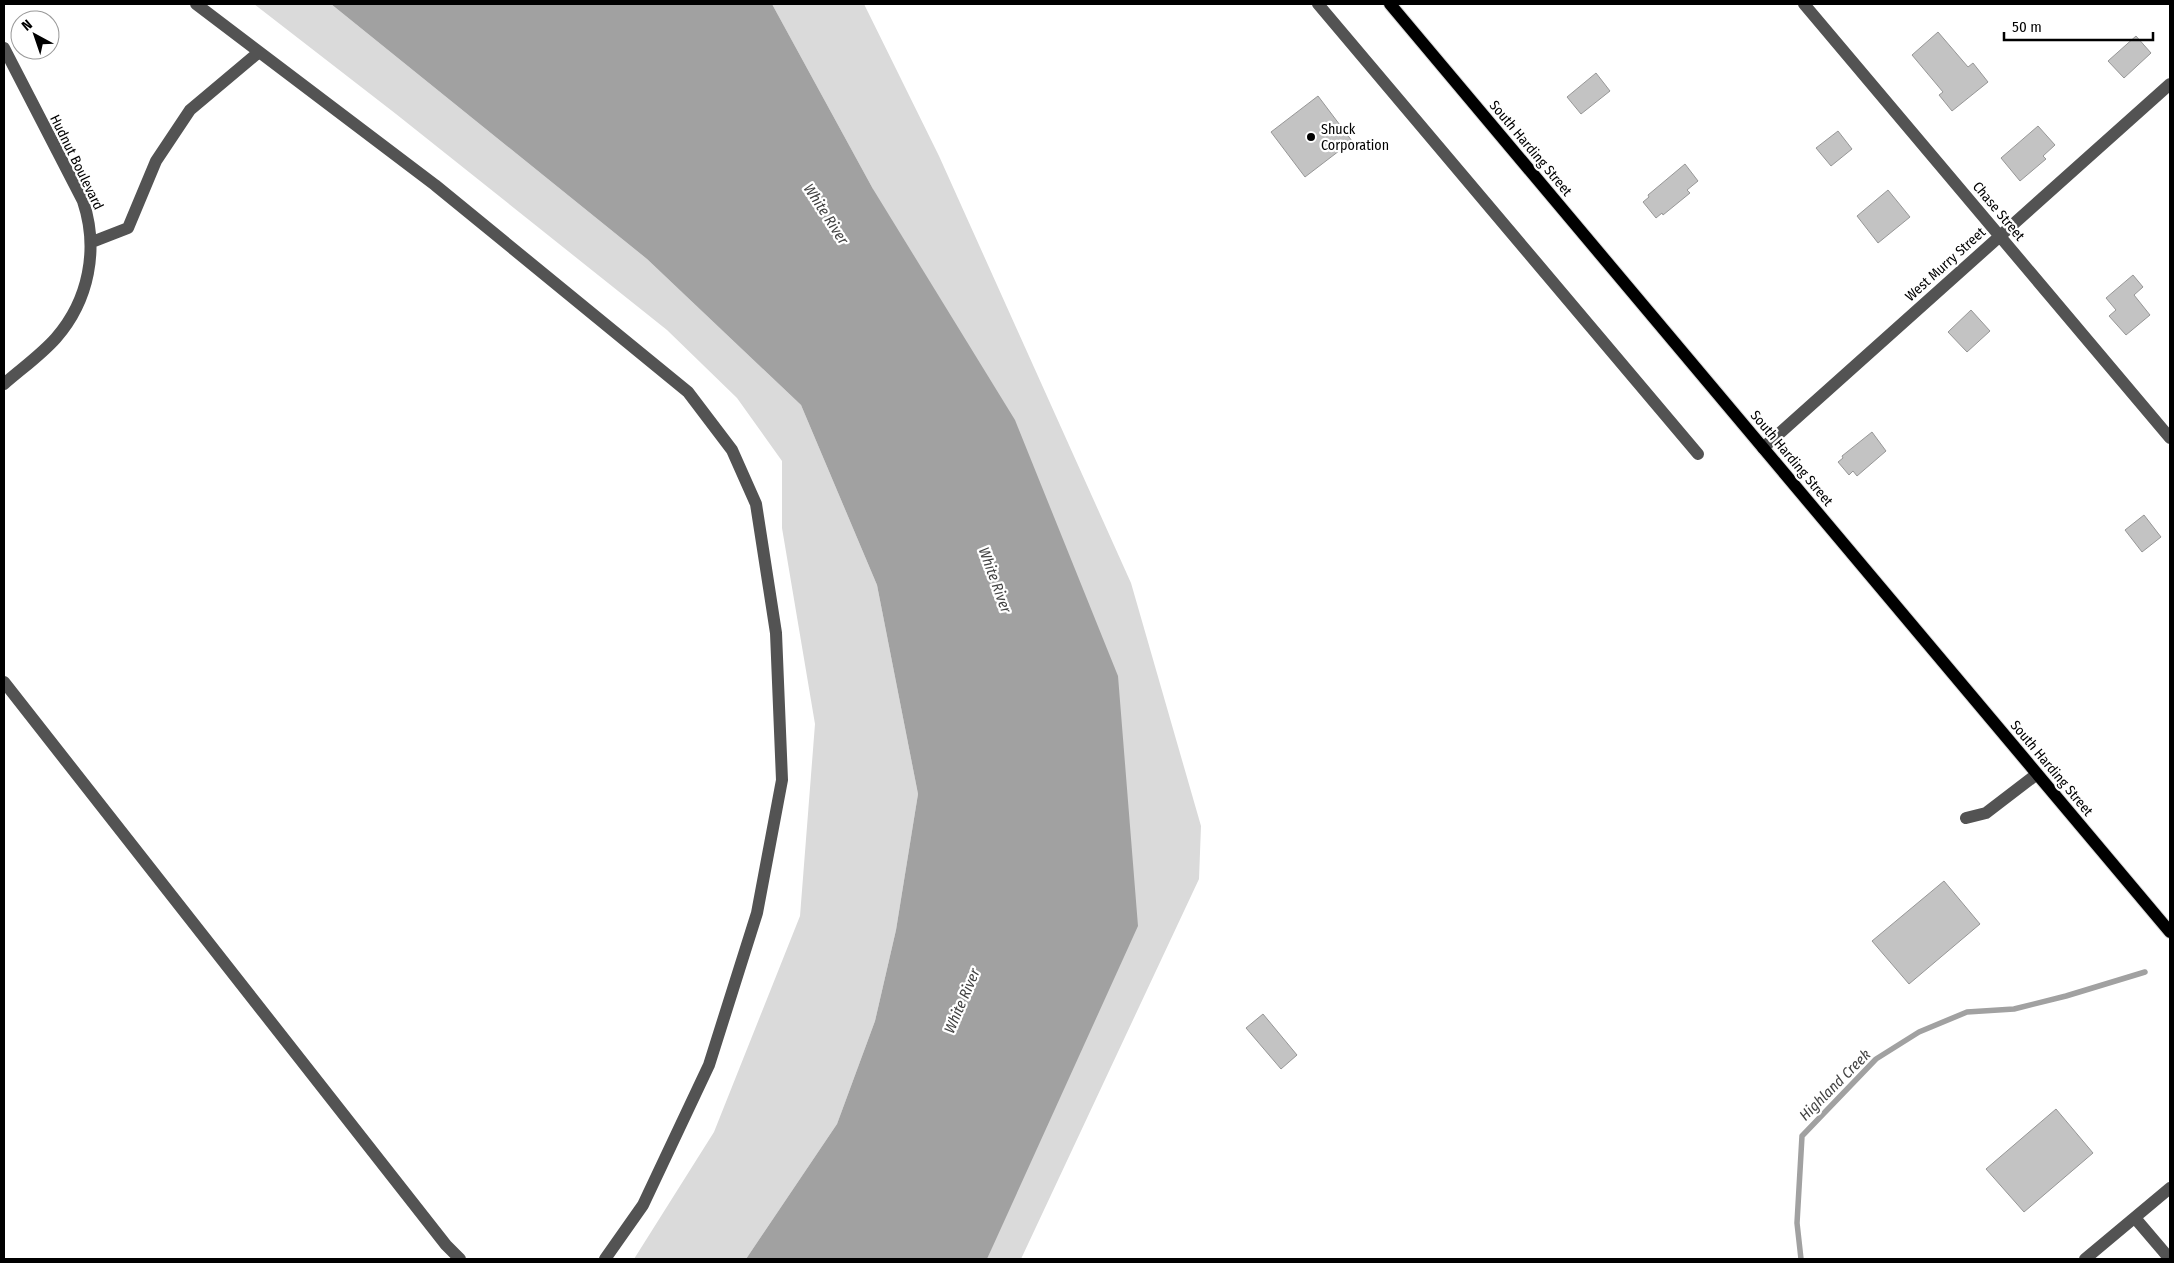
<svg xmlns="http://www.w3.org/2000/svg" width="2174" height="1263" font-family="'Fira Sans Condensed',sans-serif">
<rect width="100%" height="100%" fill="#fff"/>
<path fill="#dadada" d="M254,4H331L647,259L801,405L877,585L918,794L896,930L875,1021L837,1124L746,1259H634L714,1132L800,916L815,724L782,528V461L737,398L667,330L396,114Z
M772,4H864L939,156L1131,583L1201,826L1199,879L1021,1259H987L1001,1224L873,189Z"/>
<path fill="#a1a1a1" d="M331,4H772L873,189L1015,420L1118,676L1138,926L987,1259H746L837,1124L875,1021L896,930L918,794L877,585L801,405L647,259Z"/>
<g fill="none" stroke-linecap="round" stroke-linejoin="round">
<path stroke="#a1a1a1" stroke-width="5.5" d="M1801,1259L1797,1223L1802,1136L1876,1059L1919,1032L1967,1012L2014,1009L2066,996L2145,972"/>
</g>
<path fill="#c3c3c3" stroke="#979797" d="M1938,32L1968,67L1973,63L1988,82L1952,111L1939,95L1943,92L1912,55Z
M2136,36L2151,53L2124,78L2108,61Z
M1596,73L1610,91L1581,114L1567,97Z
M1318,96L1352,141L1305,177L1271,132Z
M2038,126L2055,145L2043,156L2046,159L2020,181L2001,158Z
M1838,131L1852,149L1831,166L1816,148Z
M1685,164L1698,181L1687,190L1690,193L1663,215L1662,213L1656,218L1643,202L1649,197L1648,195Z
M1888,190L1910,217L1878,243L1857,216Z
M2133,275L2143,287L2134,295L2150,315L2126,335L2109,316L2116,310L2106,298Z
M1971,310L1990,331L1967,352L1948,332Z
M1872,432L1886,451L1857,476L1853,471L1849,475L1838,462L1843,458L1842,456Z
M2144,515L2161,537L2142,552L2125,530Z
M1944,881L1980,924L1909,984L1872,941Z
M1263,1014L1297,1055L1281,1069L1246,1028Z
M2056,1109L2093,1153L2024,1212L1986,1169Z"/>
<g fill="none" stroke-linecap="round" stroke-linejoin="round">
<g stroke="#dbdbdb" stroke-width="14">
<path id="major" d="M1390,4L2170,932"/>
</g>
<path stroke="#535353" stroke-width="12" d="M196,4L435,185L688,392L732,450L756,504L776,633L782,780L757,913L709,1065L643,1205L605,1259
M1318,4L1698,454
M1804,4L2170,438
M4,48L83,201C99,249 89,300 56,338C41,355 21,369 4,384
M92,242L128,228L156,161L190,110L259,52
M1763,448L2170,84
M4,682L446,1245L460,1259
M1966,818L1986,813L2037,774
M2135,1218L2170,1259
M2085,1259L2170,1188"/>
<use href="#major" stroke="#000" stroke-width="12"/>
</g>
<circle fill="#000" stroke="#fff" stroke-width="2" cx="1311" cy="137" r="5"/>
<g text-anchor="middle" stroke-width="4.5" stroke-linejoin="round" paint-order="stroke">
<g font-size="14" fill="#000" stroke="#fff" text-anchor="start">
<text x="1321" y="134">Shuck<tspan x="1321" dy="16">Corporation</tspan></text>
</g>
<g font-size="14" fill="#000" stroke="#fff">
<text transform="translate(1531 148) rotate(50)" y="5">South Harding Street</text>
<text transform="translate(77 162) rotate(64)" y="5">Hudnut Boulevard</text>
<text transform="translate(1999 211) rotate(50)" y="5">Chase Street</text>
<text transform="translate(1945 264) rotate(-42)" y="5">West Murry Street</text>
<text transform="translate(1792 458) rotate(50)" y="5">South Harding Street</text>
<text transform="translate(2052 768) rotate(50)" y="5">South Harding Street</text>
</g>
<g font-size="15" font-style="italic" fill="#424242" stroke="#fff">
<text transform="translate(826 214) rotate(57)" y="5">White River</text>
<text transform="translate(995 580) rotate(70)" y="5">White River</text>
<text transform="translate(962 1001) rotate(-67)" y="5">White River</text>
<text transform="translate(1835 1085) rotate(-45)" y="5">Highland Creek</text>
</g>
</g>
<rect width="2174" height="1263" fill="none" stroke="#000000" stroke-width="10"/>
<g transform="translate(35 35) rotate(320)"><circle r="24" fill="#ffffff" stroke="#999999"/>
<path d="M0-4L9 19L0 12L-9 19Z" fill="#000000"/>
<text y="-8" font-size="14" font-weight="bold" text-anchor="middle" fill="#000000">N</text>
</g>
<path d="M2004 32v8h149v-8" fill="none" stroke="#000000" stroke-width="2.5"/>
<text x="2012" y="32" font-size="15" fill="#000000" stroke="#ffffff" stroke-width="4" paint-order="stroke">50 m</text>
</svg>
